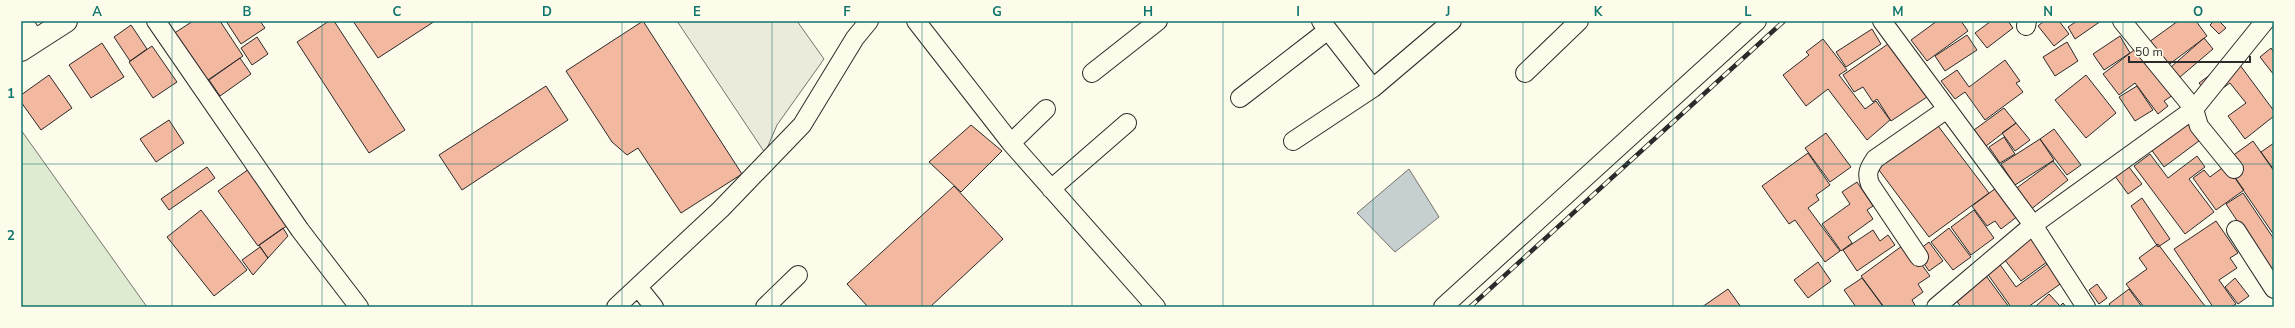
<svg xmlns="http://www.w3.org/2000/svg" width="2295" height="328" font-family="'Nunito Sans',sans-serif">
<rect width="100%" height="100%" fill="#fdfbea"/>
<path fill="#deebd1" stroke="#74746e" d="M21,130L147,307H21Z"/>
<path fill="#eceadb" stroke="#74746e" d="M677,21H797L824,59L777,125L765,153Z"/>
<path fill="#c7d0d0" stroke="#74746e" d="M1409,169L1439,217L1395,252L1357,213Z"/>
<path fill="#f2b8a0" stroke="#2b2b2b" d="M193,21H220L243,56L205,82L173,34Z
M226,21H260L265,28L241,44Z
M329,21H334L405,130L369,153L297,42Z
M353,21H435L378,58Z
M643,21L742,174L681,213L638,148L627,155L612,142L566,71Z
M1937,21H1961L1968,31L1927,61L1911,40Z
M1991,21H2008L2013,28L1987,48L1975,33Z
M2044,21H2059L2069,34L2054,46L2038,26Z
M2077,21H2101L2075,39L2068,27Z
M2178,21H2196L2207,36L2167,66L2149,42Z
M2214,21H2219L2226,28L2219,34L2210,25Z
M131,25L147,49L130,61L114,37Z
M1872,29L1881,44L1846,67L1836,52Z
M1967,35L1977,50L1945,71L1935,56Z
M2120,36L2130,53L2104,70L2093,54Z
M257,37L268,54L252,65L241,48Z
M2204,38L2213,49L2180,77L2171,67Z
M1823,39L1847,70L1839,75L1865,109L1876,101L1890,120L1867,140L1828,89L1806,106L1783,75L1809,55L1806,52Z
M2067,42L2078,61L2055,76L2043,57Z
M102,43L124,77L91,98L69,65Z
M1888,44L1896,55L1901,52L1930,95L1891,121L1877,99L1873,102L1863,87L1854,92L1843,75Z
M152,46L177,82L153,98L129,62Z
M2138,47L2173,95L2164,101L2168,106L2158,114L2135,83L2119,95L2103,74Z
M2271,48L2274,53V75L2260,57Z
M2234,57L2274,111V116L2245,139L2228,116L2246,103L2230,83L2210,97L2199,83Z
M240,58L251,74L220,96L209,80Z
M2005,60L2020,81L2016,83L2023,92L1985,120L1965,92L1955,99L1941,81L1957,70L1969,87Z
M49,75L72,108L41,130L21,102V95Z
M2086,75L2116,113L2086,138L2055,100Z
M546,86L568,120L462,190L439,155Z
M2137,86L2153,110L2135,121L2119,97Z
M2004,108L2016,123L1986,146L1974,130Z
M2188,109L2207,135L2164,167L2145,141Z
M1929,114L1989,193L1929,237L1870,158Z
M169,120L184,143L156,162L140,139Z
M2016,123L2030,140L2015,151L2002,133Z
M971,125L1002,151L961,192L929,162Z
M2054,129L2081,165L2067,175L2040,139Z
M1826,133L1851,167L1830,182L1805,148Z
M2004,137L2015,154L2000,163L1989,147Z
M2040,139L2054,160L2015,185L2001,164Z
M2253,141L2274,171V235L2224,162Z
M2274,143V170L2261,152Z
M1808,153L1830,185L1816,195L1819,200L1808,208L1840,251L1825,262L1795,220L1789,224L1762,186Z
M2150,154L2168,178L2197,156L2205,167L2189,179L2214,212L2185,234L2134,166Z
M2122,158L2142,184L2128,194L2109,168Z
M2053,161L2068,180L2030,210L2014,190Z
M2226,165L2244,190L2216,210L2193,178L2204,170L2210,177Z
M207,167L215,178L169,210L161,199Z
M249,169L288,225L258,246L218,191Z
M1857,182L1873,206L1867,210L1873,219L1848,237L1852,243L1841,251L1822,224L1850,204L1842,192Z
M954,186L1003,239L930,307H868L847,284Z
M1996,188L2018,216L2001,229L1995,221L1987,226L1972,206Z
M2243,193L2274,239L2273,275L2226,204Z
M2142,198L2170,239L2158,247L2131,206Z
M201,210L247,270L214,296L167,237Z
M1974,210L1994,238L1971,255L1951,227Z
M2216,221L2238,253L2230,258L2237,268L2219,280L2236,304L2231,307H2213L2174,249Z
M283,228L288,236L268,258L259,245Z
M1949,228L1971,257L1953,270L1931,242Z
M2028,228L2051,259L2021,281L1998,251Z
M1873,230L1880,241L1888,235L1895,245L1857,271L1843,250Z
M1929,242L1943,261L1929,271L1916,252Z
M1906,243L1930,276L1918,284L1923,292L1912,300L1916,307H1884L1861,276Z
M2158,244L2201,301L2206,307H2144L2126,284L2147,269L2139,258Z
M260,247L268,258L253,275L242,260Z
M1996,259L2016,287L2050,262L2063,282L2028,307H2011L1984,269Z
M1818,262L1831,281L1808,298L1794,280Z
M1984,273L2009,307H1961L1953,296Z
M1862,278L1882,305L1880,307H1856L1844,290Z
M2235,278L2249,296L2238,304L2225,287Z
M2097,284L2107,298L2099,304L2089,290Z
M1728,289L1741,307H1702Z
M2129,289L2142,307H2111L2109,304Z
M2049,294L2060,306L2063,303L2066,307H2035Z"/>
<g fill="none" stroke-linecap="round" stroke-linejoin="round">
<g stroke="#2b2b2b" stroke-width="20">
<path id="minor" d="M23,21L36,41
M156,21L300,230L359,307
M916,21L1011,143L1156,307
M1321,21L1373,88L1452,21
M1882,21L2033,225L2086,307
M2122,21L2194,109L2199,126L2234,169
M2026,26L2027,21
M1092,73L1158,21
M1525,73L1579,21
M1240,98L1328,30
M1293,141L1373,88
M1011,143L1046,109
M1051,189L1127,123
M2236,230L2274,289
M1919,257L1870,184C1866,173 1869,168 1875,159L1947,109
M638,287L654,307
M616,307L721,209L802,125L855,38L869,21
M765,307L798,275
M1443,307L1757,21
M1936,307L2033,225L2194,109L2265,21"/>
</g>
<g stroke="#2b2b2b" stroke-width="24">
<path id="highway" d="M21,50L66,21"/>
</g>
<use href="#minor" stroke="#fdfbea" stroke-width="18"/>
<use href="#highway" stroke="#fdfbea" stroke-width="22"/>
<g stroke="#2b2b2b" stroke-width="4.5">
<path id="rail" d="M1470,307L1784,21"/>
</g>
<use href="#rail" stroke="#fdfbea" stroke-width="3" stroke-dasharray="9" stroke-linecap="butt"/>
</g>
<path fill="none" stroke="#0f766e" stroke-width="1" stroke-opacity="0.55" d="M172,21V307M322,21V307M472,21V307M622,21V307M772,21V307M922,21V307M1072,21V307M1223,21V307M1373,21V307M1523,21V307M1673,21V307M1823,21V307M1973,21V307M2123,21V307M21,164H2274"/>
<rect width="2295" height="328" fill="none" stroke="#fdfbea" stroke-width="44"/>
<path d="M2129 56v6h121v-6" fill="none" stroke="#2b2b2b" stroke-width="2"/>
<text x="2135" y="56" font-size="12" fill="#2b2b2b" stroke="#fdfbea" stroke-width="3" paint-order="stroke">50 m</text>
<rect x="22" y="22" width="2251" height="284" fill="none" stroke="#0f766e" stroke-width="1.5"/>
<g font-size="13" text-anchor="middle" font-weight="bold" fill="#0f766e">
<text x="97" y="16">A</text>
<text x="247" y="16">B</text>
<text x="397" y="16">C</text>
<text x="547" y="16">D</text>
<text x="697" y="16">E</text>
<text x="847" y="16">F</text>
<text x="997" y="16">G</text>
<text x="1148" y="16">H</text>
<text x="1298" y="16">I</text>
<text x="1448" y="16">J</text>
<text x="1598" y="16">K</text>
<text x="1748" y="16">L</text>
<text x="1898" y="16">M</text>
<text x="2048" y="16">N</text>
<text x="2198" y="16">O</text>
<text x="11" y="98">1</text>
<text x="11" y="240">2</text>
</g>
</svg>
